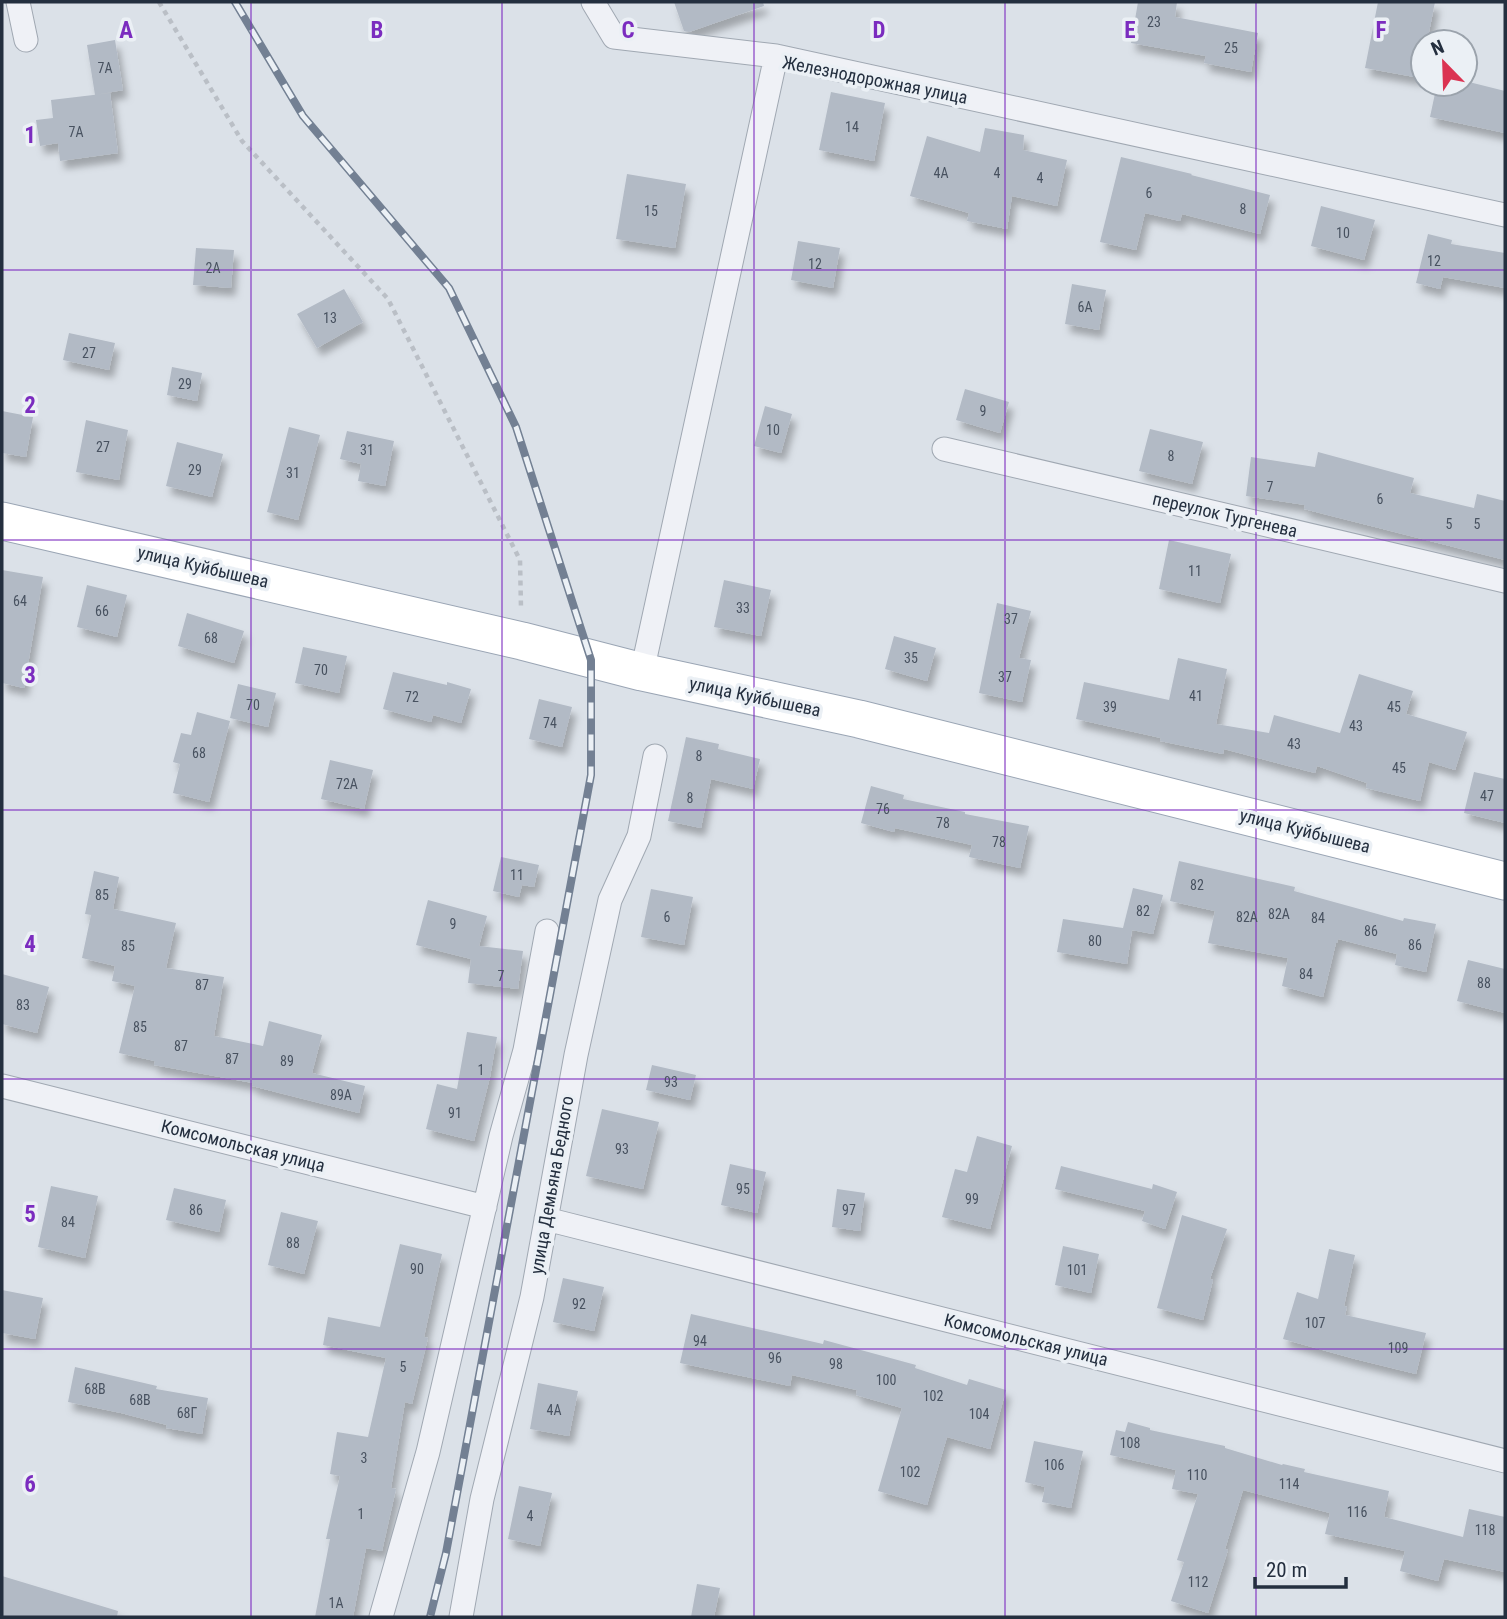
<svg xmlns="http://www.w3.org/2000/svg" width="1507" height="1619" font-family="'Roboto Condensed',sans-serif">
<defs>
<filter id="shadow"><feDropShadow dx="4.5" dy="8" stdDeviation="3.5" flood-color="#0004"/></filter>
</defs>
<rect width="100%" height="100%" fill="#dbe1e8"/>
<path fill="#b2bac5" filter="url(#shadow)" d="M674,2H763L764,6L689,32L684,31Z
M1138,2H1177L1175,17L1258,33L1251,72L1204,63L1206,56L1131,43Z
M1378,2H1435L1427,42H1423V64L1420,78L1365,68Z
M115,40L123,90L95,95L87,45Z
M1465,81L1505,91V133L1430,117L1437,84H1465Z
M831,92L885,103L874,161L819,150Z
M110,93L118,153L60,161L58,143L40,146L36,120L53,118L51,100Z
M985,128L1024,135L1023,150L1067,160L1057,206L1012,196L1007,229L967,221L969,213L910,196L927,136L980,152Z
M1121,157L1192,174L1191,175L1270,195L1260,234L1182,214L1180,221L1145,213L1136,250L1100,242Z
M627,174L686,184L675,248L616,239Z
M1321,206L1375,220L1364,260L1311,246Z
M1428,234L1452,240L1451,244L1505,253V288L1443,277L1440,289L1416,283Z
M798,241L840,248L833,288L791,280Z
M196,248L234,250L231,288L193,285Z
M1072,284L1106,290L1099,330L1065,324Z
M344,289L363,322L317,348L297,314Z
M69,333L115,343L109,370L63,360Z
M172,367L202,373L197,401L167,395Z
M965,389L1009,402L1000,433L956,420Z
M765,406L792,414L781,453L754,446Z
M2,411L33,417L26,457L2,453Z
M86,420L128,430L119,480L76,472Z
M289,427L320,435L298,520L267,512Z
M1150,429L1203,442L1192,484L1139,471Z
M347,431L394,441L385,486L358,481L361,464L340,459Z
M177,442L223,454L212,497L166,486Z
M1318,452L1414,478L1410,493L1474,508L1477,494L1505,501V560L1304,509L1305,505L1246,496L1251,457L1315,467Z
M1169,540L1231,554L1220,603L1159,589Z
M2,570L43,577L24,688L2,683Z
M724,580L771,590L761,636L714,627Z
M87,585L127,595L117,637L77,627Z
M997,603L1031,611L1019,658L1031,660L1022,702L979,693Z
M187,613L244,631L234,663L178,646Z
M894,636L936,648L927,681L885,669Z
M303,647L347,656L339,693L295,683Z
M1178,658L1227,669L1216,724L1269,733L1274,715L1340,733L1359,674L1413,691L1406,714L1467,732L1455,770L1429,762L1420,801L1366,788L1367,783L1317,766L1315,773L1224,749L1223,754L1160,741L1161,738L1076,719L1084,682L1169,700Z
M393,672L447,685V682L471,689L461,723L433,715L431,722L383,709Z
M238,684L276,693L268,727L230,718Z
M539,699L572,707L562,747L529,739Z
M197,712L230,721L209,802L173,793L180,764L173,762L181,733L191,735Z
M686,737L719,744L718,749L760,759L753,789L711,779L701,828L668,821Z
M330,760L373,770L364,809L321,799Z
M1474,772L1505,779V823L1464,813Z
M871,786L904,795L903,799L965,812V814L1029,826L1020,868L969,857L972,845L895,828L894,832L861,823Z
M501,857L539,865L534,887L522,885L519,897L493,891Z
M1179,861L1295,887L1294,891L1403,921L1404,918L1436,924L1426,972L1395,965L1397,954L1338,939L1337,943H1336L1323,997L1282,986L1288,958L1208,943L1215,911L1170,901Z
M94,871L119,877L113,909L176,923L166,968L224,977L214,1036L263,1046L269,1021L322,1035L312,1073L365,1086L359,1113L252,1086L253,1083L154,1065L155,1061L119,1053L135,986L112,981L115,966L82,958L91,915L85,914Z
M1133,888L1163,895L1153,934L1132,930L1127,964L1057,952L1063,919L1123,928Z
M651,889L693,897L684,945L641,937Z
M428,900L487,916L479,946L523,951L518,989L468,983L471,959L416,945Z
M1468,960L1505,969V1013L1457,1001Z
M2,974L49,987L37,1033L2,1024Z
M467,1032L497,1037L490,1077L474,1141L426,1129L437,1084L457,1089Z
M652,1065L696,1075L690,1100L646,1090Z
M602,1109L659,1122L643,1189L586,1176Z
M977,1136L1012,1146L990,1229L942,1217L955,1169L967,1172Z
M730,1164L766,1172L757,1213L721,1205Z
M1061,1166L1152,1189L1153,1184L1177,1192L1165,1229L1142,1221L1145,1211L1055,1189Z
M51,1186L98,1196L85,1258L38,1247Z
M174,1188L226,1200L219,1232L166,1220Z
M837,1189L865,1193L860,1231L832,1227Z
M281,1212L318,1221L304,1274L268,1265Z
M1182,1215L1227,1229L1210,1279L1213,1280L1203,1320L1157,1308Z
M400,1244L442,1254L424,1337L428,1338L412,1404L405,1402L391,1488L396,1489L382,1551L366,1548L353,1617H315L330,1539H326L340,1476L330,1474L337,1432L368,1437L386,1358L323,1345L328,1317L380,1327Z
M1063,1246L1099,1254L1091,1293L1055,1285Z
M1329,1249L1355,1255L1344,1306L1347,1307L1345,1315L1426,1333L1416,1374L1355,1359L1283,1339L1297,1292L1318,1299Z
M563,1278L604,1287L594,1331L553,1322Z
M2,1290L43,1298L35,1339L2,1333Z
M691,1314L823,1344L824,1340L916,1365L915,1368L967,1385L969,1379L1006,1390L990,1449L947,1437L927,1505L878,1491L902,1408L856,1395L857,1390L792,1375L790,1386L680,1363Z
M75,1367L157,1386L156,1389L208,1398L202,1434L166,1428L167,1425L121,1413L68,1402Z
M538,1383L578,1391L569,1436L530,1429Z
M1128,1422L1150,1428V1430L1225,1446V1448L1282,1465L1283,1464L1305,1469L1304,1472L1389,1491L1384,1517L1463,1537L1469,1509L1505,1517V1572L1444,1559L1438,1581L1400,1571L1405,1551L1325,1534L1330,1513L1243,1490L1225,1549L1228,1550L1208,1613L1171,1601L1184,1562L1177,1560L1198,1494L1172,1489L1176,1470L1110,1455L1116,1430L1125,1432Z
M1034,1441L1083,1451L1071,1508L1042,1502L1045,1487L1025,1482Z
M519,1486L552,1493L540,1546L508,1539Z
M2,1576L118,1611L117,1617H2Z
M697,1584L720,1588L714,1617H691Z"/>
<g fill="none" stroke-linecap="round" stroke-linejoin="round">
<g stroke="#a0a8b2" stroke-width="25">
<path id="street" d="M18,2L26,40
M593,2L614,37L776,56
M944,449L1505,581
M642,672L776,56L1505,215
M2,1086L485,1207
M546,1219L1505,1461
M381,1617L428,1452L501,1136L525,1050L547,931
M461,1617L482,1499L532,1297L576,1055L610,900L639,836L655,756"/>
</g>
<g stroke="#9aa5b4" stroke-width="39">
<path id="primary" d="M2,521L522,641L642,672L859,719L1505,881"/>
</g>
<path stroke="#babfc6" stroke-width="4.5" stroke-dasharray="5 5" stroke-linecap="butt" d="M159,2L242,141L388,299L520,560L521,608"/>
<use href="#street" stroke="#eff1f6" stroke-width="23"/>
<use href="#primary" stroke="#fff" stroke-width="37"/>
<g stroke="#738093" stroke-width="8">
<path id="rail" d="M235,2L303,116L449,288L516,427L591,660V775L446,1553L430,1617"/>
</g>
<use href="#rail" stroke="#ebf0f5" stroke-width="5" stroke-dasharray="16" stroke-linecap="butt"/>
</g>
<path fill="none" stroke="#7b2cbf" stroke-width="2" stroke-opacity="0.55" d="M251,2V1617M502,2V1617M754,2V1617M1005,2V1617M1256,2V1617M2,270H1505M2,540H1505M2,810H1505M2,1079H1505M2,1349H1505"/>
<g text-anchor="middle" stroke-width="7" stroke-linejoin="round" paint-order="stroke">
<g font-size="14" fill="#485260">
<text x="1154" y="27">23</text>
<text x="1231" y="53">25</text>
<text x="105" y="73">7А</text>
<text x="852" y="132">14</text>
<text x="76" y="137">7А</text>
<text x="941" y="178">4А</text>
<text x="997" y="178">4</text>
<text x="1040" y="183">4</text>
<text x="1149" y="198">6</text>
<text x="1243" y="214">8</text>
<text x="651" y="216">15</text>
<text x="1343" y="238">10</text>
<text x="1434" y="266">12</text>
<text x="815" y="269">12</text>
<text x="213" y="273">2А</text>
<text x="1085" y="312">6А</text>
<text x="330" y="323">13</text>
<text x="89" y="358">27</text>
<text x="185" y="389">29</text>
<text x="983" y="416">9</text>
<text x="773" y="435">10</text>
<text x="103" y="452">27</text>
<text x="367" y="455">31</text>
<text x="1171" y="461">8</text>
<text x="195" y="475">29</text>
<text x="293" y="478">31</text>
<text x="1270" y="492">7</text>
<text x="1380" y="504">6</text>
<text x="1449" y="529">5</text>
<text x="1477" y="529">5</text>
<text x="1195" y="576">11</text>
<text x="20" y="606">64</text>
<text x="743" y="613">33</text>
<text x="102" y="616">66</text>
<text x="1011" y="624">37</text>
<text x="211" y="643">68</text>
<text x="911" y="663">35</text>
<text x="321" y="675">70</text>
<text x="1005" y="682">37</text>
<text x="1196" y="701">41</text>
<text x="412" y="702">72</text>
<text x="253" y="710">70</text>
<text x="1110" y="712">39</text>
<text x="1394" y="712">45</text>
<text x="550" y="728">74</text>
<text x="1356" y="731">43</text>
<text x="1294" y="749">43</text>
<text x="199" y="758">68</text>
<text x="699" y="761">8</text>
<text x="1399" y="773">45</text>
<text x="347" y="789">72А</text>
<text x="1487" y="801">47</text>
<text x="690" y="803">8</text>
<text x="883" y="814">76</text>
<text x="943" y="828">78</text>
<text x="999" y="847">78</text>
<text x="517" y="880">11</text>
<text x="1197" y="890">82</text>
<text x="102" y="900">85</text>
<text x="1143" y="916">82</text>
<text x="1279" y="919">82А</text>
<text x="667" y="922">6</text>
<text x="1247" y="922">82А</text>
<text x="1318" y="923">84</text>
<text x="453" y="929">9</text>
<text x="1371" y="936">86</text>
<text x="1095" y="946">80</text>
<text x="1415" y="950">86</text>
<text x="128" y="951">85</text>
<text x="1306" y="979">84</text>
<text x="501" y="981">7</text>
<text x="1484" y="988">88</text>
<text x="202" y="990">87</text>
<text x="23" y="1010">83</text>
<text x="140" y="1032">85</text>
<text x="181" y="1051">87</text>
<text x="232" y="1064">87</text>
<text x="287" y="1066">89</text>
<text x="481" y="1075">1</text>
<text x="671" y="1087">93</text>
<text x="341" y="1100">89А</text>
<text x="455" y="1118">91</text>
<text x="622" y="1154">93</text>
<text x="743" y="1194">95</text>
<text x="972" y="1204">99</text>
<text x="196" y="1215">86</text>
<text x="849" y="1215">97</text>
<text x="68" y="1227">84</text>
<text x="293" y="1248">88</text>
<text x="417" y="1274">90</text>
<text x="1077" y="1275">101</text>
<text x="579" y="1309">92</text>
<text x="1315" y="1328">107</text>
<text x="700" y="1346">94</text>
<text x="1398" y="1353">109</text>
<text x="775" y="1363">96</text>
<text x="836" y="1369">98</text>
<text x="403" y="1372">5</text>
<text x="886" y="1385">100</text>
<text x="95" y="1394">68В</text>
<text x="933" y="1401">102</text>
<text x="140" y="1405">68В</text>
<text x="554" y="1415">4А</text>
<text x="187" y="1418">68Г</text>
<text x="979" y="1419">104</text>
<text x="1130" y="1448">108</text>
<text x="364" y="1463">3</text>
<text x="1054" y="1470">106</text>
<text x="910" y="1477">102</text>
<text x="1197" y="1480">110</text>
<text x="1289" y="1489">114</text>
<text x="1357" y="1517">116</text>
<text x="361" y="1519">1</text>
<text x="530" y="1521">4</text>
<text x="1485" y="1535">118</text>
<text x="1198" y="1587">112</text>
<text x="336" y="1608">1А</text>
</g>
<g font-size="18" fill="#242f3f" stroke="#ebf0f5">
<text transform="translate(875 80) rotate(11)" y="6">Железнодорожная улица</text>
<text transform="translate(1225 515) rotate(13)" y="6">переулок Тургенева</text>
<text transform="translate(203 567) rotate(13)" y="6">улица Куйбышева</text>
<text transform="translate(755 697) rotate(12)" y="6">улица Куйбышева</text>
<text transform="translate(1305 831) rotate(14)" y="6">улица Куйбышева</text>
<text transform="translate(243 1146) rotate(14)" y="6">Комсомольская улица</text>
<text transform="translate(552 1185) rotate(-80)" y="6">улица Демьяна Бедного</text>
<text transform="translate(1026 1340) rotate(14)" y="6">Комсомольская улица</text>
</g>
</g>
<g font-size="23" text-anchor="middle" font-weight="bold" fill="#7b2cbf" stroke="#ebf0f5" stroke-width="7" stroke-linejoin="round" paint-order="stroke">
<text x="126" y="38">A</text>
<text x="377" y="38">B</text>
<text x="628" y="38">C</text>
<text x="879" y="38">D</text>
<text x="1130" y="38">E</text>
<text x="1381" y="38">F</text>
<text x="30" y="143">1</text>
<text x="30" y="413">2</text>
<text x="30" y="683">3</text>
<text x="30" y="952">4</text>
<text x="30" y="1222">5</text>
<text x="30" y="1492">6</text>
</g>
<rect width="1507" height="1619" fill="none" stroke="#242f3f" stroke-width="7"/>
<g transform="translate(1444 63) rotate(337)"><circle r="33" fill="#ebf0f5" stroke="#9ba3ac" stroke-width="2"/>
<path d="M0-5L12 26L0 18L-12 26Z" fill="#db3251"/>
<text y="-10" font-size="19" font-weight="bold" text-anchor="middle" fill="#242f3f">N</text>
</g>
<path d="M1255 1577v10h91v-10" fill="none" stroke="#242f3f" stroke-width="3.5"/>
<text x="1266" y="1577" font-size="21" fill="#242f3f" stroke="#ebf0f5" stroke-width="5" paint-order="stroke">20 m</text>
</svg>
